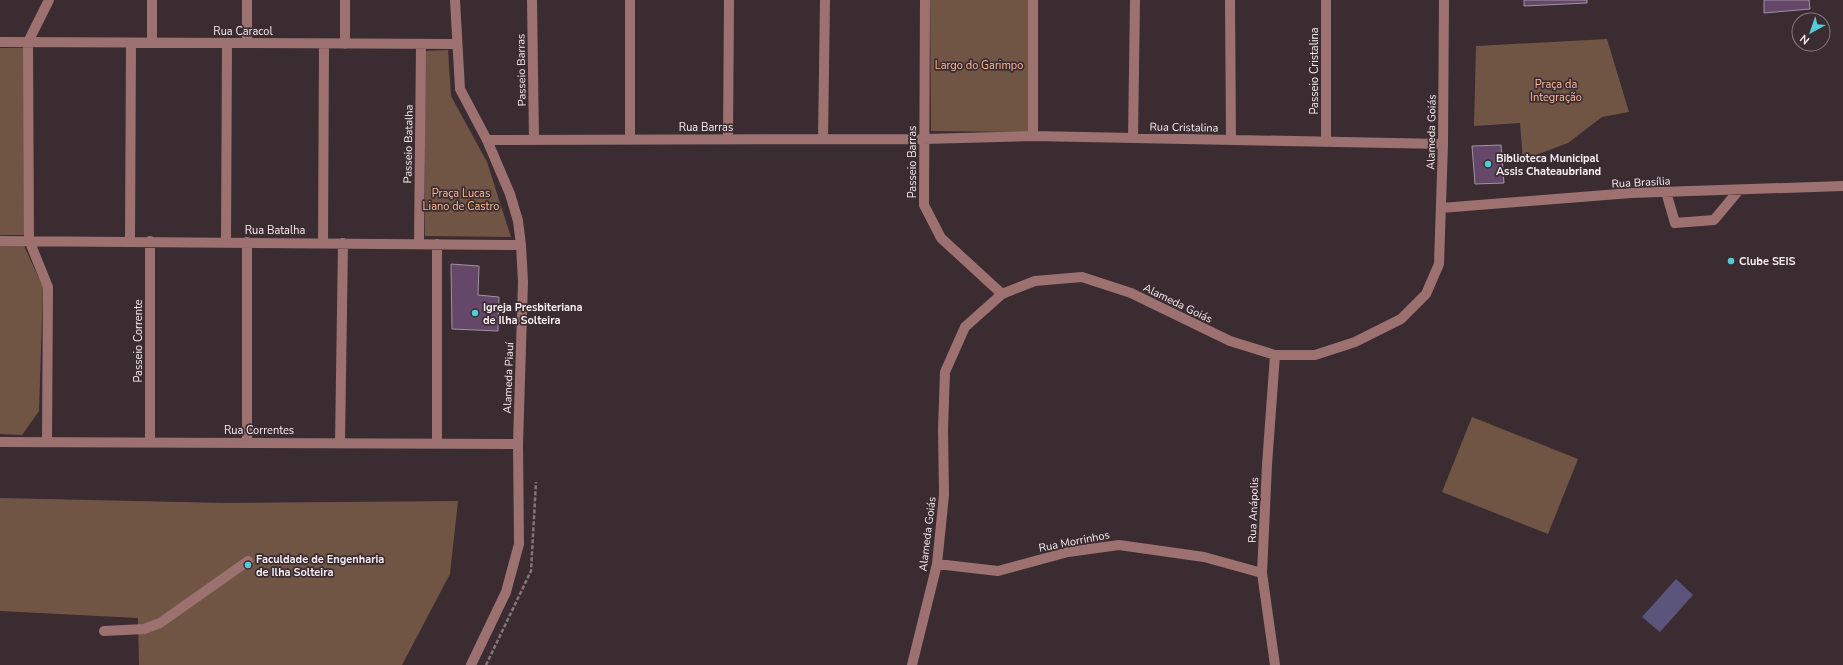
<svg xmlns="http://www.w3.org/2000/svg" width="1843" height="665" font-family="'Nunito Sans',sans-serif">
<rect width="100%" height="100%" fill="#3b2c32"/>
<path fill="#705545" d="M930,0H1029L1028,132L931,131Z
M1607,39L1629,112L1602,117L1568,143L1523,160L1520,123L1474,126L1476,46Z
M0,48H24V235H0Z
M448,50L451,96L487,162L511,237L425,236V51Z
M0,246H24L43,287L39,411L22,435L0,434Z
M1472,417L1578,459L1548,534L1442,492Z
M0,498L225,503L458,501L450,574L402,665H139L138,618L0,611Z"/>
<path fill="#5b547b" d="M1676,579L1693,595L1660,632L1642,617Z"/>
<path fill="#654869" stroke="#9f93a0" d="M1524,0H1587V3L1524,6Z
M1764,0H1809L1810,9L1764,13Z
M1501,145L1504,183L1475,184L1472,146Z
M451,264L479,266L478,295L499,297L498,331L452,329Z"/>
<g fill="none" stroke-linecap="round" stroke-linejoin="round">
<path stroke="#83767b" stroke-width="2.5" stroke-dasharray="4 2" stroke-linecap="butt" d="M486,665L531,571L536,482"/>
<path stroke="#9d7170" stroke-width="10" d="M345,0V44
M455,0L460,89L487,140L510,194L518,221L521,245L523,282L518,444L519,544L506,592L471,665
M532,0L534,140
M630,0V139
M925,0L924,205L941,238L1002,294
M1033,0V136
M1230,0L1231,140
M0,42L457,44
M152,43V0
M247,43V0
M1133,138L1135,0
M728,139L729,0
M823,139L825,0
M487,140L924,139L1033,136L1443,144
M1326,142V0
M1666,192L1675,223L1714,220L1739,190
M1441,208L1631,193L1843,186
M0,241L521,245
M130,241L131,43
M150,241V442
M226,242L227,43
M247,242V442
M323,243L324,44
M419,244L421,44
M437,244V443
M47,441L48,287L29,240L28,42L49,0
M0,442L518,444
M340,443L343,243
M937,564L998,571L1068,552L1119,545L1204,557L1262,573
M104,631L144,629L160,623L248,561
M912,665L937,564L944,495L943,429L945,372L965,327L1002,294L1035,281L1082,277L1131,293L1230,341L1275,355H1315L1355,342L1401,319L1426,294L1439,264L1443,144L1444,0
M1275,665L1262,573L1267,465L1275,355"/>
</g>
<g fill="#52ccd6" stroke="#3b2c32" stroke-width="1.5">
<circle cx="1488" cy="164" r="4"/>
<circle cx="1731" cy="261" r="4"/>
<circle cx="475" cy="313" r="4"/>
<circle cx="248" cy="565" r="4"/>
</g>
<g text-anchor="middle" stroke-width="3.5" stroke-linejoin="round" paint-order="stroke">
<g font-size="11" fill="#f7eef1" stroke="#3b2c32">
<text x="243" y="35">Rua Caracol</text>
<text transform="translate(521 70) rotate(-91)" y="4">Passeio Barras</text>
<text transform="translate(1314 71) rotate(-90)" y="4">Passeio Cristalina</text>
<text x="706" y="131">Rua Barras</text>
<text transform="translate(1184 127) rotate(1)" y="4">Rua Cristalina</text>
<text transform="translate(1431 132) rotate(-89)" y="4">Alameda Goiás</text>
<text transform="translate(408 144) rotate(-89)" y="4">Passeio Batalha</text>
<text transform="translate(912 162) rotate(-90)" y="4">Passeio Barras</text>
<text transform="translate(1641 182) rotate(-3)" y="4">Rua Brasília</text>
<text x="275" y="234">Rua Batalha</text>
<text transform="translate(1178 303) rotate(26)" y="4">Alameda Goiás</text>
<text transform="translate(138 341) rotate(-90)" y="4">Passeio Corrente</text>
<text transform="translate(508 378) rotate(-88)" y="4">Alameda Piauí</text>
<text x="259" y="434">Rua Correntes</text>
<text transform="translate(1253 510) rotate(-88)" y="4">Rua Anápolis</text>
<text transform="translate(927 534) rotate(-83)" y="4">Alameda Goiás</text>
<text transform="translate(1074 541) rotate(-11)" y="4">Rua Morrinhos</text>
</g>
<g font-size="11" fill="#feba94" stroke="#3b2c32">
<text x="979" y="69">Largo do Garimpo</text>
<text x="1556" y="88">Praça da<tspan x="1556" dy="13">Integração</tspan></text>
<text x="461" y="197">Praça Lucas<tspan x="461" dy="13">Liano de Castro</tspan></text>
</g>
<g font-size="11" font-weight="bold" fill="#f7eef1" stroke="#3b2c32" text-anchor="start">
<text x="1496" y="162">Biblioteca Municipal<tspan x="1496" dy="13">Assis Chateaubriand</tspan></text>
<text x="1739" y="265">Clube SEIS</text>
<text x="483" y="311">Igreja Presbiteriana<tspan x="483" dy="13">de Ilha Solteira</tspan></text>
<text x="256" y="563">Faculdade de Engenharia<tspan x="256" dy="13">de Ilha Solteira</tspan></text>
</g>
</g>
<g transform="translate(1811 32) rotate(220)"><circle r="19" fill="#3b2c32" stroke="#867a7e"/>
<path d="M0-3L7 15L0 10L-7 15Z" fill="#52ccd6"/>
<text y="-6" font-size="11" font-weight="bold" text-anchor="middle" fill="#f7eef1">N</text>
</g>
</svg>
